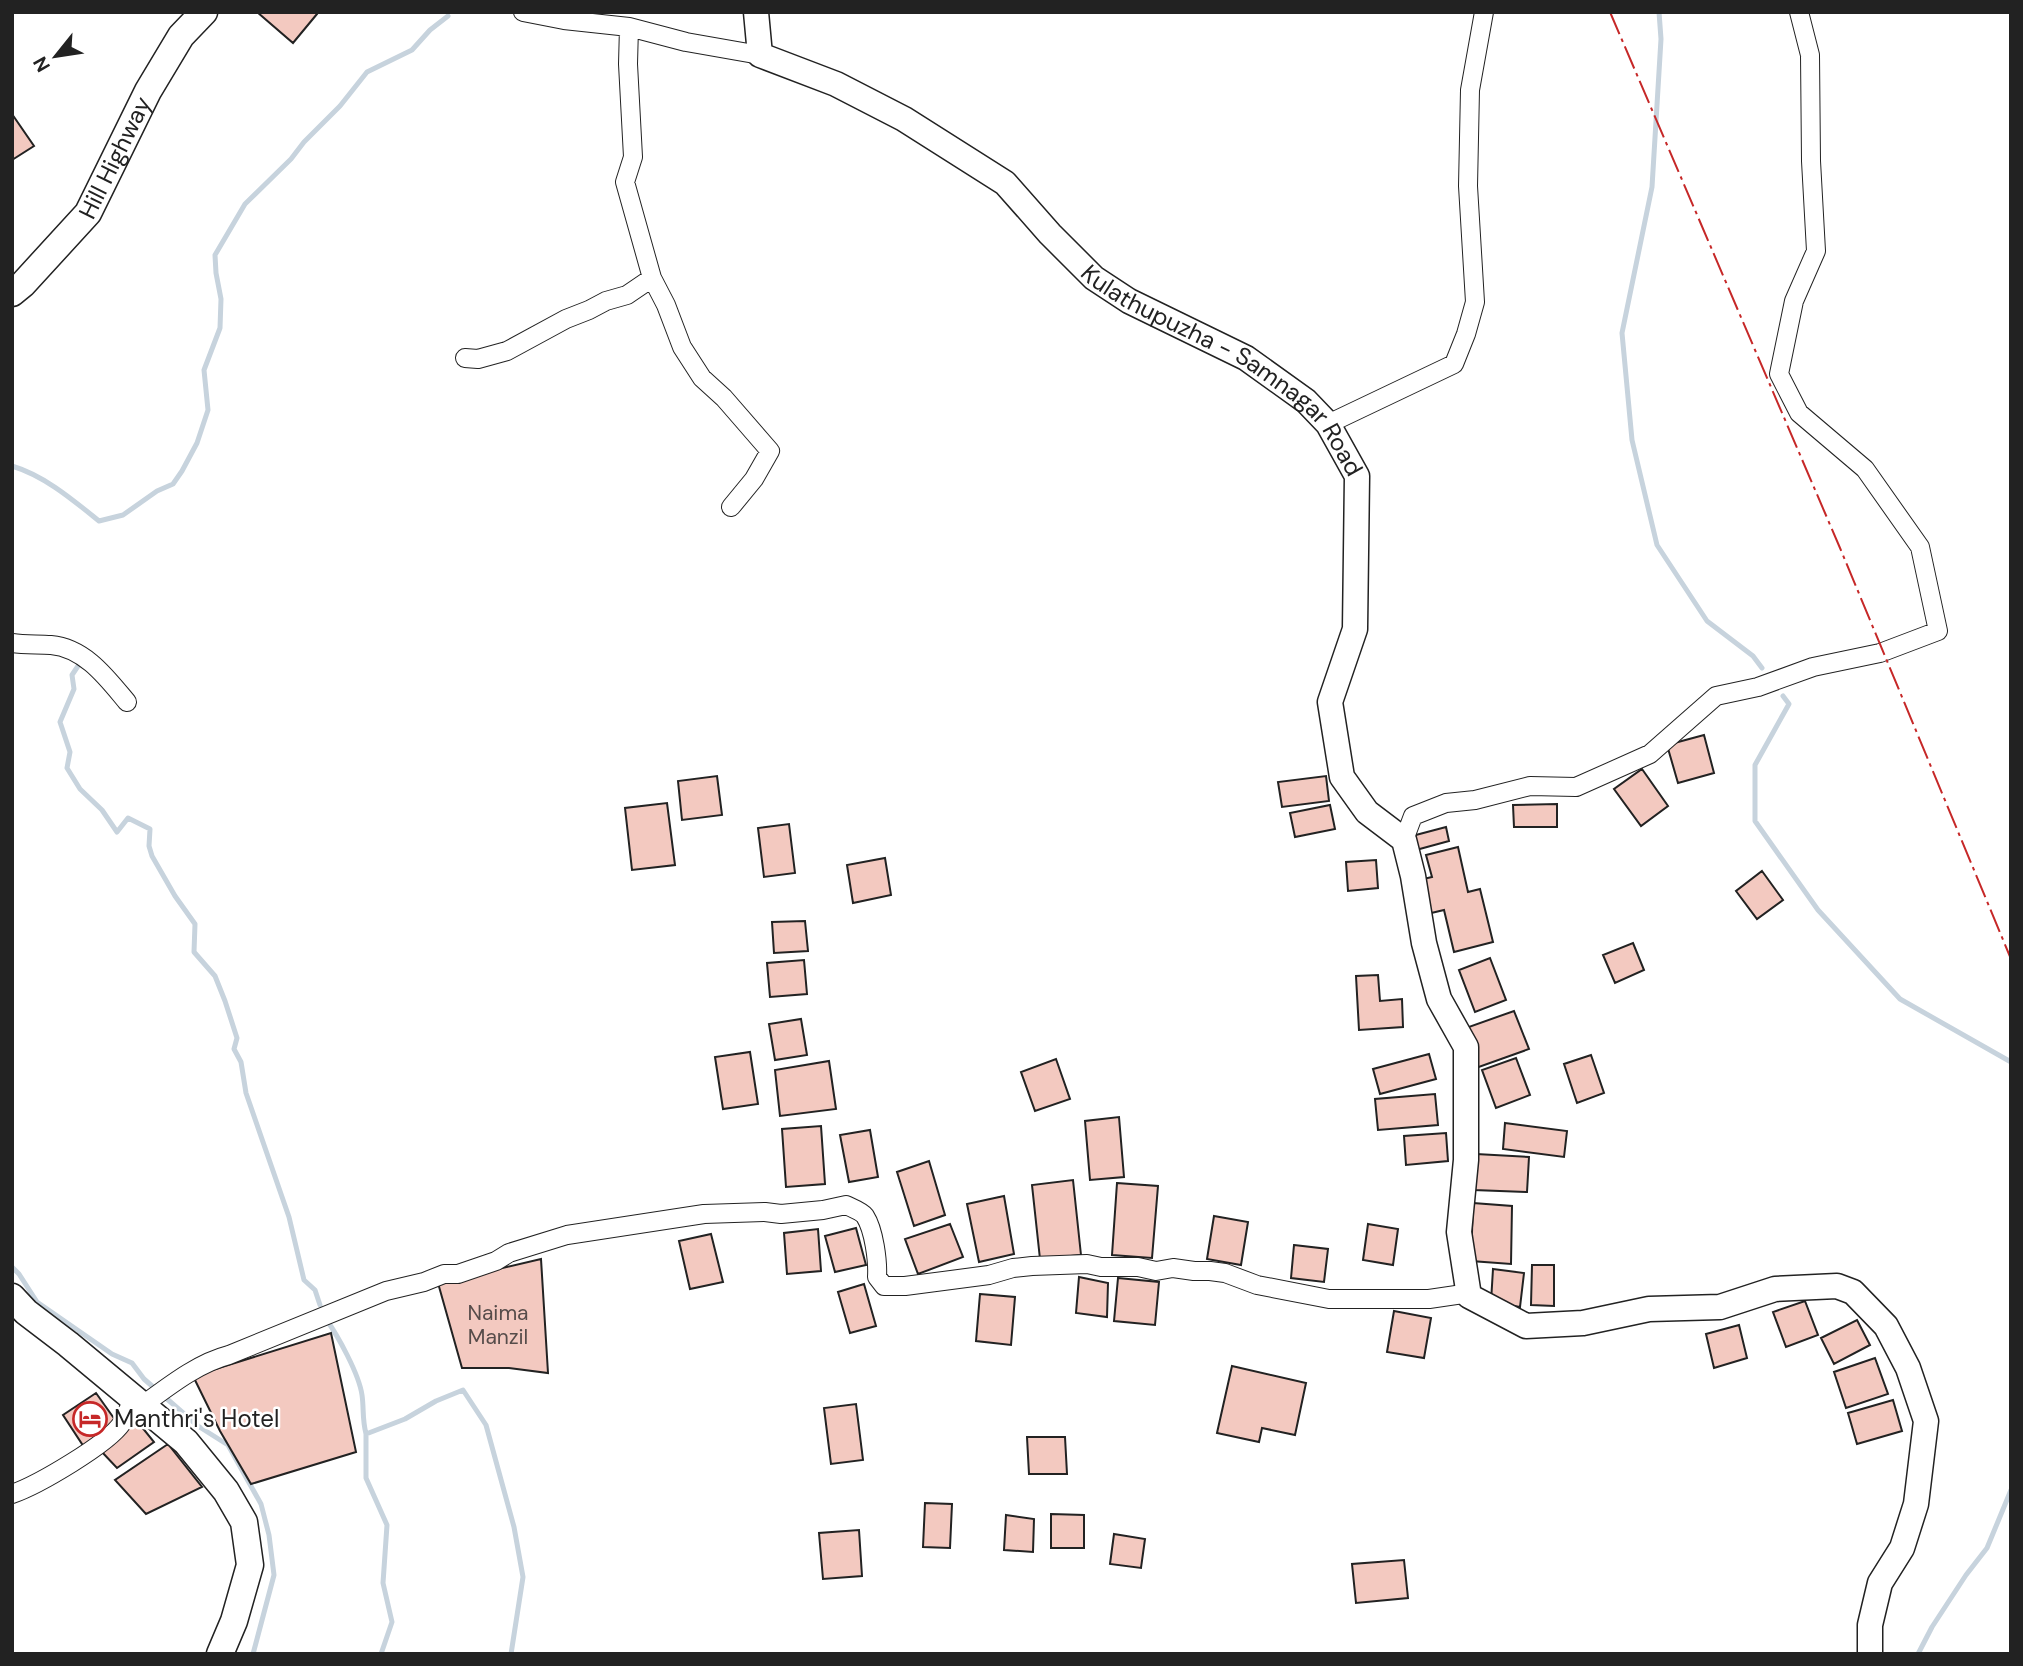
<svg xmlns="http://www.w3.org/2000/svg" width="2023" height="1666" font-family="'DM Sans',sans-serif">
<rect width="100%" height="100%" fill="#fff"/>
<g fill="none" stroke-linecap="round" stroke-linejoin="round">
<path stroke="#c7d3dd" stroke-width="5" d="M1659,12L1661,39L1652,187L1622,333L1632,440L1657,545L1707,621L1753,656L1762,668
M12,466C45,476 73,500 99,521L123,515L157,491L173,484L182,471L197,443L208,410L204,370L220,328L221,299L216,273L215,255L245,204L291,159L304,142L340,106L367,72L412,50L430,30L448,16
M82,660L72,675L74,689L60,722L70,752L67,768L80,789L102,810L117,832L128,818L150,829L149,846L152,856L175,896L195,924L194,952L215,976L225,1001L237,1038L234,1049L241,1062L246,1093L289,1217L304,1280L315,1290L320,1305
M1783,696L1789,704L1755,765V821L1818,910L1900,999L2011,1062
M12,1267L19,1274L37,1302L112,1354L132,1363L144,1379L174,1405L198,1426L228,1445L261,1504L269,1535L274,1575L253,1654
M326,1319C338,1336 359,1374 362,1395C364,1409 362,1418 366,1434L405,1419L436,1401L463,1390L486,1425L514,1527L523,1577L511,1654
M366,1434V1478L387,1525L383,1583L392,1622L381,1654
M1918,1654L1932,1627L1966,1575L1987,1548L2011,1490"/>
</g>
<path fill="#f3c9c0" stroke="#222" stroke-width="2" d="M257,12H316L317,14L293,43Z
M12,114L34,146L12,160Z
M1704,735L1714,773L1678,783L1667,745Z
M1642,769L1668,806L1641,826L1614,789Z
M717,776L722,815L682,820L678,781Z
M1326,776L1329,801L1282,807L1278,782Z
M667,803L675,865L632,870L625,808Z
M1557,804V827H1514L1513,805Z
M1330,805L1335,829L1295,837L1290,813Z
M789,824L795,873L764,877L758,828Z
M1446,827L1449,841L1416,850L1412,836Z
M1458,847L1468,892L1480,889L1493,942L1454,952L1444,910L1427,914L1419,880L1432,877L1426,855Z
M885,858L891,895L853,903L847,865Z
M1376,860L1378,888L1348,891L1346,862Z
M1762,871L1783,900L1757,919L1736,891Z
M805,921L808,951L774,953L772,922Z
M1633,943L1644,970L1615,983L1603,955Z
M1490,958L1506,1000L1475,1012L1459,970Z
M804,960L807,994L770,997L767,963Z
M1378,975L1380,1001L1402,999L1403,1027L1359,1030L1356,976Z
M1514,1011L1529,1049L1476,1068L1463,1029Z
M801,1019L807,1055L775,1060L769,1024Z
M750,1052L758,1104L723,1109L715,1057Z
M1429,1054L1436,1079L1380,1094L1373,1069Z
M1591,1055L1604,1093L1577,1103L1564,1064Z
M1516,1058L1530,1095L1496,1108L1482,1070Z
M1056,1059L1070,1099L1035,1111L1021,1072Z
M829,1061L836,1109L780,1116L775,1070Z
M1435,1094L1438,1125L1378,1130L1375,1099Z
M1119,1117L1124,1177L1090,1180L1085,1121Z
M1505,1123L1567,1131L1564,1157L1503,1149Z
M821,1126L825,1184L786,1187L782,1129Z
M870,1130L878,1177L849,1182L840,1135Z
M1446,1133L1448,1161L1406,1165L1404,1136Z
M1476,1154L1529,1157L1527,1192L1474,1190Z
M929,1161L945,1215L914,1226L897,1172Z
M1073,1180L1081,1255L1040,1259L1032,1185Z
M1117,1183L1158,1186L1152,1258L1112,1255Z
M1004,1196L1014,1254L979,1262L967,1204Z
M1473,1203L1512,1206L1511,1264L1471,1261Z
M1214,1216L1248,1222L1241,1265L1207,1259Z
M950,1224L963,1257L918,1274L905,1239Z
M1368,1224L1398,1229L1393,1265L1363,1260Z
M856,1228L866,1265L835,1272L825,1236Z
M818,1229L821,1271L787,1274L784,1233Z
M711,1234L723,1282L690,1289L679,1241Z
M1294,1245L1328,1249L1324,1282L1291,1278Z
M541,1259L548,1373L509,1368H462L438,1283Z
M1532,1265H1554V1306L1531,1305Z
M1493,1269L1524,1273L1520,1307L1491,1302Z
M1079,1277L1108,1283L1107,1317L1076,1313Z
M1118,1278L1159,1282L1155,1325L1114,1321Z
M864,1284L876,1326L850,1333L838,1292Z
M980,1294L1015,1297L1011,1345L976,1341Z
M1805,1301L1818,1335L1786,1347L1773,1312Z
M1394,1311L1431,1318L1424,1358L1387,1352Z
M1857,1320L1870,1345L1834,1364L1821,1338Z
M1739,1325L1747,1358L1714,1368L1706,1334Z
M331,1333L356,1452L251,1484L220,1431L193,1376Z
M1875,1358L1888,1394L1846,1408L1834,1372Z
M1232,1366L1306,1383L1295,1435L1262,1428L1259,1442L1217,1433Z
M96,1393L118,1424L84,1447L63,1415Z
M1893,1400L1902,1431L1857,1444L1848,1413Z
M856,1404L863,1460L831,1464L824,1408Z
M137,1421L154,1442L117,1468L101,1451Z
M1027,1437H1065L1067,1474H1029Z
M168,1444L202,1487L146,1514L115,1480Z
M925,1503L952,1504L950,1548L923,1547Z
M1051,1514L1084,1515V1548H1051Z
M1006,1515L1034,1519L1033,1552L1004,1550Z
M859,1530L862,1576L823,1579L819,1533Z
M1114,1534L1145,1539L1141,1568L1110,1564Z
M1404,1560L1408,1598L1356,1603L1352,1564Z"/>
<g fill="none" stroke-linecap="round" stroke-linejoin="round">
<g stroke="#222" stroke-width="20">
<path id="street" d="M523,12L564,20L629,27L686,42L760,55
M629,27L628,64L633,157L625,182L652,278L666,305L682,347L702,378L724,398L770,451L754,479L731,507
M465,358L478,359L507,351L566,319L589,310L606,301L627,295L652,278
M1328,424L1454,364L1466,334L1475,302L1468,186L1470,90L1484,12
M12,643C25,645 38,644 51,645C85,648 107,678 127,702
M1404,840L1413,816L1446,803L1475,800L1530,786L1576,787L1650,754L1716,696L1758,687L1813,667L1880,653L1938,631L1920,547L1865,469L1799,413L1779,374L1794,301L1816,251L1811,161L1810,55L1799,12
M143,1405C169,1386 198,1363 229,1355L386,1291L424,1282L444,1274H458L496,1261L509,1253L567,1235L704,1214L765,1212L781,1214L823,1210L846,1205C852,1208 861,1211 865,1216C874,1230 878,1261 877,1277L884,1286H905L989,1275L1013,1268L1032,1266L1087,1264L1101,1267H1138L1156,1271L1173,1268L1194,1271H1210L1225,1273L1257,1285L1329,1299H1429L1463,1294L1468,1290
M12,1494C38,1485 108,1444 122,1423C127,1415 130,1405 133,1397"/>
</g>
<g stroke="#222" stroke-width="27">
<g id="secondary">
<path id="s1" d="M756,12L760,55L836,84L904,119L1005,183L1050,234L1094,278L1129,301L1246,358L1306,401L1328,424L1357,476L1355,629L1330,702L1342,777L1367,812L1404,840L1413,876L1424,943L1439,999L1466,1047V1160L1459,1232L1469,1296L1526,1326L1583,1323L1649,1309L1720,1307L1775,1289L1837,1286L1853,1292L1886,1326L1908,1368L1926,1421L1916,1504L1902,1548L1880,1583L1870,1625V1654"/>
</g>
</g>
<g stroke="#222" stroke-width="29">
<g id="primary">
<path id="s2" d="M12,293L23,284L88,213L148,91L181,36L204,12"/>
<path d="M12,1297L26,1312L68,1344L186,1442L226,1491L244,1522L250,1565L234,1621L220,1654"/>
</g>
</g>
<use href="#street" stroke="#fff" stroke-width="18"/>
<use href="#secondary" stroke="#fff" stroke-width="24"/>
<use href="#primary" stroke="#fff" stroke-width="26"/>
<path stroke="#c62828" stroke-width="2" stroke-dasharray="24 5 3.5 5" stroke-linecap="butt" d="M1610,12L1840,548L2011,959"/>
</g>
<defs>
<g id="hotel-ring" transform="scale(1.75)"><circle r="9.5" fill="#fff" stroke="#c62828" stroke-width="1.5"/><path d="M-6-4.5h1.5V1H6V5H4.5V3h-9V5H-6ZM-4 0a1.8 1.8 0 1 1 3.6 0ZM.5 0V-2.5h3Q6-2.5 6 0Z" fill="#c62828"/></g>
</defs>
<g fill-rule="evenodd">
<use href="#hotel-ring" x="90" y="1419"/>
</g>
<g text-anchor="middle" stroke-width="5" stroke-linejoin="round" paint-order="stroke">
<g font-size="21" fill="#564c4a">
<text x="498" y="1320">Naima<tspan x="498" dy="24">Manzil</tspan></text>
</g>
<g font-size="24" fill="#222" stroke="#fff">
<text dy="8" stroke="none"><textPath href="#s2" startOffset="172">Hill Highway</textPath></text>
<text dy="8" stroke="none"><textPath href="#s1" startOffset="612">Kulathupuzha - Samnagar Road</textPath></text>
</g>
<g font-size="24" fill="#222" stroke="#fff" text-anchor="start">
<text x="114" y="1427">Manthri's Hotel</text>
</g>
</g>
<rect width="2023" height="1666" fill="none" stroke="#222222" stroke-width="28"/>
<g transform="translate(56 56) rotate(240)" stroke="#ffffff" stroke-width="5" paint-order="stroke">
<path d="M0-5L12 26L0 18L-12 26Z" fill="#222222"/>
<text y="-10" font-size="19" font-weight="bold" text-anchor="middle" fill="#222222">N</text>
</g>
</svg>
